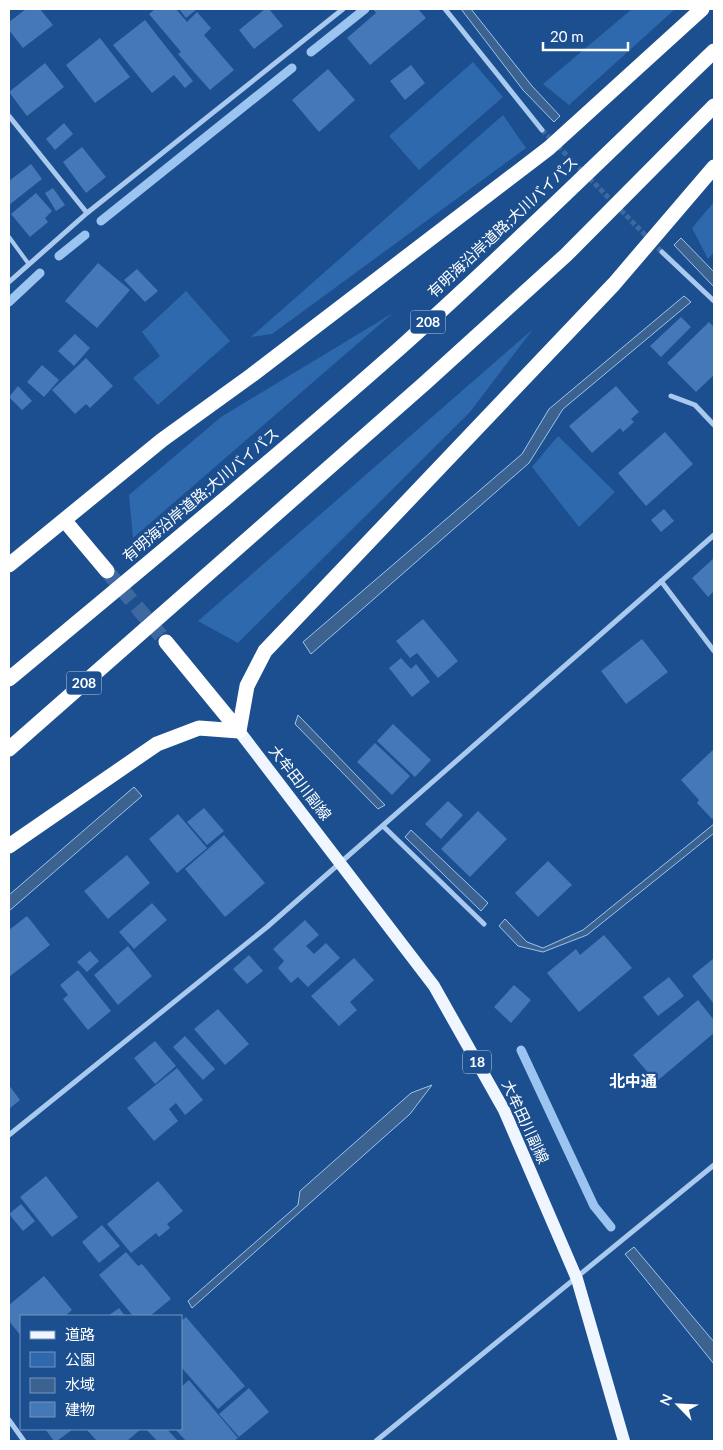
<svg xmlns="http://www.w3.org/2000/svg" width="723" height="1450" font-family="Lato,'Noto Sans JP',sans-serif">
<rect width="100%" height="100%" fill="#1b4f8f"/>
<path fill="#2e69ad" d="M632,9H675L569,105L543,84Z
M473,62L503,97L419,170L389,136Z
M503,115L526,148L272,334L251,337Z
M714,202V252L708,259L692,228Z
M186,291L230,341L158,405L133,378L160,356L142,332Z
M393,313L133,538L129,495L221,417Z
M533,329L470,412L238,643L198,621Z
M558,436L615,492L579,527L532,467Z"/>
<path fill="#3c6290" stroke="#9cc4f0" d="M461,9H471L532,86L560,116L554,122L523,90Z
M681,238L714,272V287L674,245Z
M684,296L691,302L563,409L529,463L311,654L303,642L522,454L549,409Z
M298,715L385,805L378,809L295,724Z
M134,787L142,796L9,911V895Z
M714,824V833L587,935L543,952L518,946L499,926L505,919L527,942L543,948L583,930Z
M411,830L488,903L481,911L405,837Z
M432,1085L410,1114L192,1308L188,1301L298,1205L300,1191L411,1093Z
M634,1247L714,1342V1364L625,1254Z"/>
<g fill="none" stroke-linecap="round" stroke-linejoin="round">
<path stroke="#9cc4f0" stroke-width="9" d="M311,52L365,9
M101,221L292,68
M59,256L85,235
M9,302L40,273
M521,1050L594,1206L611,1227"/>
</g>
<path fill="#4478b7" d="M26,9H40L53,25L23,48L9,30V22Z
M155,9H176L187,22L197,12L211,28L204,35L234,70L210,90L178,54L181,52L149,14Z
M179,9H197L186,18Z
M265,9H269L283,26L254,49L239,30Z
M373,9H418L426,18L370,65L347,38L376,13Z
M145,20L193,81L185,88L174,75L152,93L113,45Z
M100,38L130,77L95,103L66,65Z
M45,63L64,87L27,116L9,92Z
M411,65L425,83L405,100L390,81Z
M328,69L355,100L319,132L292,100Z
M64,123L73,134L55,150L46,139Z
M82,147L106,177L86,193L63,162Z
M31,164L42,179L9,205V181Z
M53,188L65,205L56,211L45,193Z
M36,193L52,211L45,218L48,222L30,237L11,214Z
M98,263L130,290L97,328L65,301Z
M137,269L158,291L145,302L124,280Z
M681,317L691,327L661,357L650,346Z
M709,322L714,327V375L696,392L667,363Z
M75,334L90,348L74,366L58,351Z
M86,358L113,386L90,408L86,404L75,414L52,390Z
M42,365L59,380L44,397L27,382Z
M18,386L32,401L22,410L9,397Z
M616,386L639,412L631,419L634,422L623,432L620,428L592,453L569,426Z
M665,432L693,464L646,506L618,473Z
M664,509L674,521L661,532L651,520Z
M714,558V591L708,597L692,578Z
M423,619L458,661L438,678L417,653L410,658L396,641Z
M642,639L668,672L626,704L601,671Z
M401,658L411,669L416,664L430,682L412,697L389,668Z
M393,724L431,760L415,777L377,741Z
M375,743L410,776L392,795L357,762Z
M714,749V817L712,819L697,803L699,800L681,780Z
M448,801L463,815L441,839L425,824Z
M204,808L224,831L207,845L187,822Z
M478,811L507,839L470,877L441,849Z
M178,814L207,848L177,873L149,839Z
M224,835L265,883L225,917L185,869Z
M127,855L150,883L108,919L84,891Z
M548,861L572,885L538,917L515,893Z
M152,903L167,920L134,949L119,932Z
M27,916L50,945L9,977V930Z
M305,920L319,935L306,946L314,954L326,943L340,958L308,987L298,977L291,983L278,968L284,961L273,949Z
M604,935L632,968L579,1012L547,973L576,949L580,955Z
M128,946L152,976L118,1005L94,975Z
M90,951L99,961L87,972L77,962Z
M249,955L263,971L247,984L233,969Z
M354,958L374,980L350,1002L357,1010L339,1026L311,996Z
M714,958V1004L692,976Z
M78,970L111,1011L88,1030L63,999L68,995L60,985Z
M669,977L684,996L658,1016L643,997Z
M514,985L531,1000L511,1023L494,1007Z
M698,1000L714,1020V1033L656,1082L633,1055Z
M218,1009L249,1044L225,1065L194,1029Z
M185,1036L215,1069L203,1080L173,1047Z
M155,1041L176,1066L155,1084L134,1058Z
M177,1068L203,1100L185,1115L176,1103L169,1109L178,1121L154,1141L127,1108Z
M9,1085L20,1100L9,1109Z
M46,1176L78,1217L52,1237L20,1197Z
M158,1181L183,1211L167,1224L170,1228L159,1237L156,1233L131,1253L107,1224Z
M21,1204L35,1221L23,1231L9,1214Z
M102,1225L120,1246L99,1263L82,1242Z
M126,1252L138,1266L142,1264L171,1299L150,1316H133L99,1275Z
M44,1276L72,1310L65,1316H21V1336L9,1321V1305Z
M119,1308L125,1316H108Z
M186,1317L245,1386L218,1409L181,1367V1321Z
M189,1380L238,1438L234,1441H186L175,1429H181V1387Z
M249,1388L269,1412L239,1437L219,1414Z
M45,1429H73L57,1441H54Z
M86,1429H141L127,1441H97Z
M146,1429H167L178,1441H157Z"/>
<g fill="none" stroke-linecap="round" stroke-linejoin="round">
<path stroke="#3d69a0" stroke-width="5" stroke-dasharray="5 2.5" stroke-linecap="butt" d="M542,130L662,252"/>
<path stroke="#3d69a0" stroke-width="15" stroke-dasharray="15 8" stroke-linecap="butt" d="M107,571L166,642"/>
<path stroke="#a9c9ee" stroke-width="4" d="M9,237L28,263"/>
<path stroke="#a9c9ee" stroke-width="5" d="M445,9L542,130
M9,116L87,213
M662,252L714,301
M9,282L87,213L343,9
M671,396L695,405L714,425
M661,581L714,651
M383,826L484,924
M9,1135L267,927L714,535
M9,1420L24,1441
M376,1441L714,1165"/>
<path stroke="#f0f6ff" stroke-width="12" d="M239,731L434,986L504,1110L577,1279L624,1441"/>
<path stroke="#fff" stroke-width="15" d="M65,521L107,571
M9,565L162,440L252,375L549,148L702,9
M166,642L239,731
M9,679C140,570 272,461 400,348C507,252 610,151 714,51
M239,731L247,686L265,651L614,284L714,167
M9,749L425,383L566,255L714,106
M9,846L157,744L199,728L239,731"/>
</g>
<g text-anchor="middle" stroke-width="4.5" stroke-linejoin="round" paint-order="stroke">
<g fill="#1b4f8f" stroke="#bbcadd" stroke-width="1">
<rect x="410.5" y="310.5" width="35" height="23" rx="4"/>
<rect x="66.5" y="671.5" width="35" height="23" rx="4"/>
<rect x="463" y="1050.5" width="28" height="23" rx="4"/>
</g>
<g font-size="14" font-weight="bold" fill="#fff">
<text x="428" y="327">208</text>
<text x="84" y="688">208</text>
<text x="477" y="1067">18</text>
</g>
<g font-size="15" fill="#fff" stroke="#1b4f8f">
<text transform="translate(503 227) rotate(-43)" y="5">有明海沿岸道路;大川バイパス</text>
<text transform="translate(201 495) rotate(-40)" y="5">有明海沿岸道路;大川バイパス</text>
<text transform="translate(300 783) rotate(52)" y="5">大牟田川副線</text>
<text transform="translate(525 1122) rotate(65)" y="5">大牟田川副線</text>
</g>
<g font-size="16" font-weight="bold" fill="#fff" stroke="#1b4f8f">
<text x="633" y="1087">北中通</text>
</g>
</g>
<rect width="723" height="1450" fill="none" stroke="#ffffff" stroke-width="20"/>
<rect x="20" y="1315" width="162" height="115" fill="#1b4f8f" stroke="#7695bc"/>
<rect x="30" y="1331" width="25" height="8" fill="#f0f6ff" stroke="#7695bc"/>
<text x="65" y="1340" font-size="15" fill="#ffffff">道路</text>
<rect x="30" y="1352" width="25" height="15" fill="#2e69ad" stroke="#7695bc"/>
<text x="65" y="1365" font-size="15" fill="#ffffff">公園</text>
<rect x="30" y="1378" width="25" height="15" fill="#3c6290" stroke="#7695bc"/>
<text x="65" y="1390" font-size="15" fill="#ffffff">水域</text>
<rect x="30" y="1402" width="25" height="15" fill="#4478b7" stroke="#7695bc"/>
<text x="65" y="1415" font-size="15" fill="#ffffff">建物</text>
<g transform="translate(678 1405) rotate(294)" stroke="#1b4f8f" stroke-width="4" paint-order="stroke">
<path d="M0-4L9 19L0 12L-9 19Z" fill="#ffffff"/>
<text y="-8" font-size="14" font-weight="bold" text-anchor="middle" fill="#ffffff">N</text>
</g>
<path d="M543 42v8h85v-8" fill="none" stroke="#ffffff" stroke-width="2.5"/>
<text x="550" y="42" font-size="15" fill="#ffffff" stroke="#1b4f8f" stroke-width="4" paint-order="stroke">20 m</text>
</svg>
